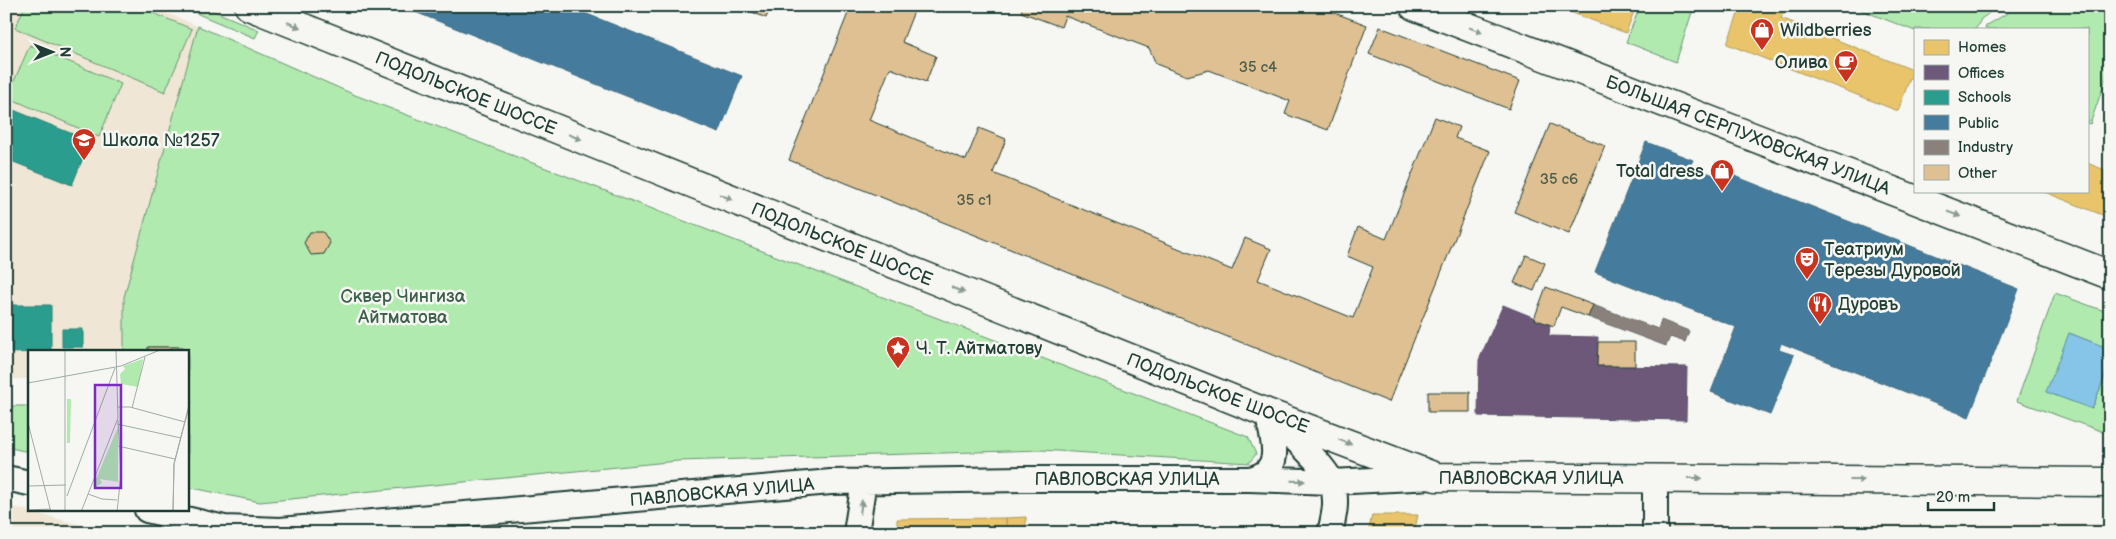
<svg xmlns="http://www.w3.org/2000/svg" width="2116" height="539" font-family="'Balsamiq Sans',sans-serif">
<rect width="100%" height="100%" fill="#f6f6f2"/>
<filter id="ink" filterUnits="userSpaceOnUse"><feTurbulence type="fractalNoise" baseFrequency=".02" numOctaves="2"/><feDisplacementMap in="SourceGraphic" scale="10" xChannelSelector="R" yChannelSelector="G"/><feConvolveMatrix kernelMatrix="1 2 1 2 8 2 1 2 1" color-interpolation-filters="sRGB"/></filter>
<g filter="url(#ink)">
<path fill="#efe6d5" d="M6,6H150L198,26L124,297V351L29,352V379H6Z
M6,505L111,533H6Z
M2110,524V533H1667V525Z"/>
<path fill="#b1eaae" stroke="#689471" d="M25,6H136L192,29L165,92L15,28Z
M179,6H202L259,30L255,38Z
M1640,6H1694L1676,62L1626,42Z
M1851,6H1999L1981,19L1976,29H1915V31Z
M2019,6H2096L2110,10V67L2090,124L2087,123V29H1985L1986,26Z
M198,26L355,95L1248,437L1256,454L1249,463L1041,450L678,461L260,502L188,487V352L183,351V347H148V351L124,352V297Z
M30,45L121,84L99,137L7,97Z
M2055,293L2110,313V349L2069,333L2092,409L2110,363V432L2101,431L2017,401Z
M6,406H29V452L6,447Z"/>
<path fill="#86c5e7" stroke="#5d8f9f" d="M2069,333L2110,349V363L2092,409L2046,392Z"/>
<path fill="#e9c46a" stroke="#ac9c5a" d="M1554,6H1636L1626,33Z
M1741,6H1786L1781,18L1913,70L1898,111L1727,44Z
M2087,163L2110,172V218L2042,191H2087Z
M1372,515H1418L1414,533H1368Z
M1026,517V533H1007L1006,518Z
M1006,518L1007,533H897V519Z"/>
<path fill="#6d597a" stroke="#565165" d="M1503,305L1550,324L1549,336L1598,337L1597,366L1687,367L1686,420L1478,416L1479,360Z"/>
<path fill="#2a9d8f" stroke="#278074" d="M6,107L90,141L72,185L6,159Z
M6,305H51V352L6,353Z
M62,329H83V347H62Z"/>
<path fill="#457b9d" stroke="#3a687e" d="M400,6H567L742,76L719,133Z
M1646,142L1693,160L1690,166L1719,177L1722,171L2019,289L1969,417L1781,343L1779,350L1794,355L1770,415L1711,392L1736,327L1595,272Z"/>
<path fill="#8a817c" stroke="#6a6d66" d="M1593,305L1658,329L1661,320L1689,331L1685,342L1670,337L1666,346L1588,317Z
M1685,531L1737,533H1685Z"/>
<path fill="#dec092" stroke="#1f3d34" d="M747,6H771L766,18L745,9Z
M851,6H916L902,42L936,56L926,82L890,68L869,120L966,160L979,128L1006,139L993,173L1232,270L1245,238L1271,249L1258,280L1353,318L1373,267L1347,256L1358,227L1386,239L1435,117L1459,127L1455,138L1490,151L1389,402L789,160Z
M1023,6H1316L1367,25L1328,130L1285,114L1290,101L1209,70L1187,76L1156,64L1149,48L1065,16L1061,27L1021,12Z
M1380,27L1520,81L1509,109L1369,54Z
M1550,124L1605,146L1569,234L1514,212Z
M310,232H323L330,243L324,254L311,255L304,243Z
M1526,255L1545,263L1534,291L1514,283Z
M1546,287L1593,305L1588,317L1561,307L1554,326L1534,319Z
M1598,342H1635V366H1597Z
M148,347H183V352H148Z
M1428,392H1470V412H1428Z"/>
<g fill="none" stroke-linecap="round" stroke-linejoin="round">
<g stroke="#1f3d34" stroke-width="28">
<path id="minor" d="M1268,414C1284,429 1325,464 1332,483C1338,500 1334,516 1330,533
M6,478L29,483
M1655,478V533
M1249,479C1286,472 1273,439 1267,413
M147,510L224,528L280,530L831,482L1022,479H1249L1331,482L1434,477
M856,533L864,481"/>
</g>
<g stroke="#1f3d34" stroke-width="31">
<path id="tertiary" d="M1414,6L2110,275"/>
</g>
<g stroke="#1f3d34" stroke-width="31">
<path id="primary" d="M249,6L1267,413L1436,477L2110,482"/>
</g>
<use href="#minor" stroke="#f6f6f2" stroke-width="24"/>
<use href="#tertiary" stroke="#f6f6f2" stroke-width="28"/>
<use href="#primary" stroke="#f6f6f2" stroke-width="28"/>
</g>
<defs><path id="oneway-solid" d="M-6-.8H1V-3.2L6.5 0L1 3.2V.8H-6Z" transform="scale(1.25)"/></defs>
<g fill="#8a9a93">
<use href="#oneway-solid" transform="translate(294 25) rotate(22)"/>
<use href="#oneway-solid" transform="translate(1476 30) rotate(21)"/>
<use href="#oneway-solid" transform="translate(575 137) rotate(22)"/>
<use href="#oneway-solid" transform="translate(726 197) rotate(22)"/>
<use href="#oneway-solid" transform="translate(1954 214) rotate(21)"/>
<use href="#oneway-solid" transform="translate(958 290) rotate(22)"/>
<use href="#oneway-solid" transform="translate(1345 442) rotate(21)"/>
<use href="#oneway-solid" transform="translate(1695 478)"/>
<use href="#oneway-solid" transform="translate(1857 480)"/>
<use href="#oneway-solid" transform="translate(1298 481) rotate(2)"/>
<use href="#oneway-solid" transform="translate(861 507) rotate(-82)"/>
</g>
</g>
<defs>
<g id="shop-pin" transform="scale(1.25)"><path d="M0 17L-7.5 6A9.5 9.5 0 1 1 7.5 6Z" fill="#c8321e" stroke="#f6f6f2"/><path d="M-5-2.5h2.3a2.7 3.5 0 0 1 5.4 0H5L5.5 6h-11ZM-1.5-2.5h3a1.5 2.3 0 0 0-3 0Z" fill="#fff"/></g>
<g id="cafe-pin" transform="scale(1.25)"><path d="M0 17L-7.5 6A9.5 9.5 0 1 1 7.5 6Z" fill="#c8321e" stroke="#f6f6f2"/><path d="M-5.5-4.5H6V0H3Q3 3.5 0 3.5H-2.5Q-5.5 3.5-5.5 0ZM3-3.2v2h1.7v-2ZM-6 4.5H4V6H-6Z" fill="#fff"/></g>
<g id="school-pin" transform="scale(1.25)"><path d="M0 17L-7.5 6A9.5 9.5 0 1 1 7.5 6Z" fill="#c8321e" stroke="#f6f6f2"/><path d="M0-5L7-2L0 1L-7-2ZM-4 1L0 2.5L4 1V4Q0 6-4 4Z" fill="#fff"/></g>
<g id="theatre-pin" transform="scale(1.25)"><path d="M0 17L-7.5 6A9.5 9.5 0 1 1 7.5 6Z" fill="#c8321e" stroke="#f6f6f2"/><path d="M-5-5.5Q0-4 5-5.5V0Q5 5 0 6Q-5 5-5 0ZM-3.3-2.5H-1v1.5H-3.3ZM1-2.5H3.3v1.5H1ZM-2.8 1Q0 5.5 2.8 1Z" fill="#fff"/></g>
<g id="restaurant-pin" transform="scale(1.25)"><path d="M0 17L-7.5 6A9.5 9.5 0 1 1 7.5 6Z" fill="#c8321e" stroke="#f6f6f2"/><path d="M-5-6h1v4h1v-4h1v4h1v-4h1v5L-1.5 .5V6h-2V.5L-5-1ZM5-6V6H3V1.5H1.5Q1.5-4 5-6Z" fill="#fff"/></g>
<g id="sight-pin" transform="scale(1.25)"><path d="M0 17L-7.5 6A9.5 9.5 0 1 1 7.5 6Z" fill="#c8321e" stroke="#f6f6f2"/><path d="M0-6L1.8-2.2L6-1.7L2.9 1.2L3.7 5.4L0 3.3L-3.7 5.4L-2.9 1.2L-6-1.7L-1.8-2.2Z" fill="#fff"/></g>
</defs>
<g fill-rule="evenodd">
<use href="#shop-pin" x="1762" y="30"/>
<use href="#cafe-pin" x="1846" y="62"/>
<use href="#school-pin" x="84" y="140"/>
<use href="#shop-pin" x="1722" y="171"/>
<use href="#theatre-pin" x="1807" y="259"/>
<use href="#restaurant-pin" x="1820" y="304"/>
<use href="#sight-pin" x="898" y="348"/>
</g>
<g text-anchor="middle" stroke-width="5" stroke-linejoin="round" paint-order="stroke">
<g font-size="15" fill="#4f5e4c">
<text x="1258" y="72">35 с4</text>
<text x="1559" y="184">35 с6</text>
<text x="974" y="205">35 с1</text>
</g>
<g font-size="18" fill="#1f3d34" stroke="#f6f6f2" text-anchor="start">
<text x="1780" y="36">Wildberries</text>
<text x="1828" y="68" text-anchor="end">Олива</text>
<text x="102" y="146">Школа №1257</text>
<text x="1704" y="177" text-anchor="end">Total dress</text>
<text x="1824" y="255">Театриум<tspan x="1824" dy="21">Терезы Дуровой</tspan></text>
<text x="1838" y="310">Дуровъ</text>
<text x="916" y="354">Ч. Т. Айтматову</text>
</g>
<g font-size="18" fill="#1f3d34" stroke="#f6f6f2">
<text transform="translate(466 93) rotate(22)" y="6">ПОДОЛЬСКОЕ ШОССЕ</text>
<text transform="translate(1748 135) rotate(21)" y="6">БОЛЬШАЯ СЕРПУХОВСКАЯ УЛИЦА</text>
<text transform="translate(842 244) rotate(22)" y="6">ПОДОЛЬСКОЕ ШОССЕ</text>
<text transform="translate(1218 393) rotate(21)" y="6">ПОДОЛЬСКОЕ ШОССЕ</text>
<text x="1531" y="484">ПАВЛОВСКАЯ УЛИЦА</text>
<text x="1127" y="485">ПАВЛОВСКАЯ УЛИЦА</text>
<text transform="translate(722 492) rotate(-5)" y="6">ПАВЛОВСКАЯ УЛИЦА</text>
</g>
<g font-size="18" fill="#3c604c" stroke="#f6f6f2">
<text x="403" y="302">Сквер Чингиза<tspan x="403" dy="21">Айтматова</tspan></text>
</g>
</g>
<g transform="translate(28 350)">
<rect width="161" height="161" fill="#f6f6f2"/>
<path d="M115,9L110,37L93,34L92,24L97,19L95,16ZM39,49H43L42,93H39ZM90,77V132L72,129L74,133L68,137L65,136Z" fill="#b1eaae"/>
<path fill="none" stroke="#a0aca6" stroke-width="1" d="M0,33L93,16L132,0M90,57H102L157,72M104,58L117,7M0,73L23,162M89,74L153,88M90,96L147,109M0,136L38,135M60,144L74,149L89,150M39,146L87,18M0,160L22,159M37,162V0M53,162L90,68L88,0M89,162L93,124L90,70M145,162L146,114L162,53M145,162L146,114L162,51"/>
<path fill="#7b2cbf" fill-opacity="0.15" stroke="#7b2cbf" stroke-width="2.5" d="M67,35H93V138H67Z"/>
<rect width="161" height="161" fill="none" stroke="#1f3d34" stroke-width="2.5"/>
</g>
<rect width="2116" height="539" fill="none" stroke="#f6f6f2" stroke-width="25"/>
<rect x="12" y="12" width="2091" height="514" fill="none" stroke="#1f3d34" stroke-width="2" filter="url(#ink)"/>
<rect x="1914" y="28" width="175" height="165" fill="#f6f6f2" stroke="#a0aca6"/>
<rect x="1924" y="40" width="25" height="15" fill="#e9c46a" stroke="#a0aca6"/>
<text x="1958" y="52" font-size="15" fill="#1f3d34">Homes</text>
<rect x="1924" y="65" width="25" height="15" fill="#6d597a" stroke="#a0aca6"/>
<text x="1958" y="78" font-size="15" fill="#1f3d34">Offices</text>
<rect x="1924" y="90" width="25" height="15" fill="#2a9d8f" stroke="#a0aca6"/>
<text x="1958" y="102" font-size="15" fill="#1f3d34">Schools</text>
<rect x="1924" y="115" width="25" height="15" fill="#457b9d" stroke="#a0aca6"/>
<text x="1958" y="128" font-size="15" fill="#1f3d34">Public</text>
<rect x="1924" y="140" width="25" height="15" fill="#8a817c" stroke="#a0aca6"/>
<text x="1958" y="152" font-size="15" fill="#1f3d34">Industry</text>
<rect x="1924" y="165" width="25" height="15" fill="#dec092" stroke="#a0aca6"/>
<text x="1958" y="178" font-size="15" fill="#1f3d34">Other</text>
<g transform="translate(52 52) rotate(90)" stroke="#f6f6f2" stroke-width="4" paint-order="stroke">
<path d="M0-4L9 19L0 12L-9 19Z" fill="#1f3d34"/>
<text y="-8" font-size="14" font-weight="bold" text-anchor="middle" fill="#1f3d34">N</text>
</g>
<path d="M1928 502v8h66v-8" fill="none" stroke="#1f3d34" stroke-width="2.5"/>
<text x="1936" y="502" font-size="15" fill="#1f3d34" stroke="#f6f6f2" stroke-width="4" paint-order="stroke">20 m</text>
</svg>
